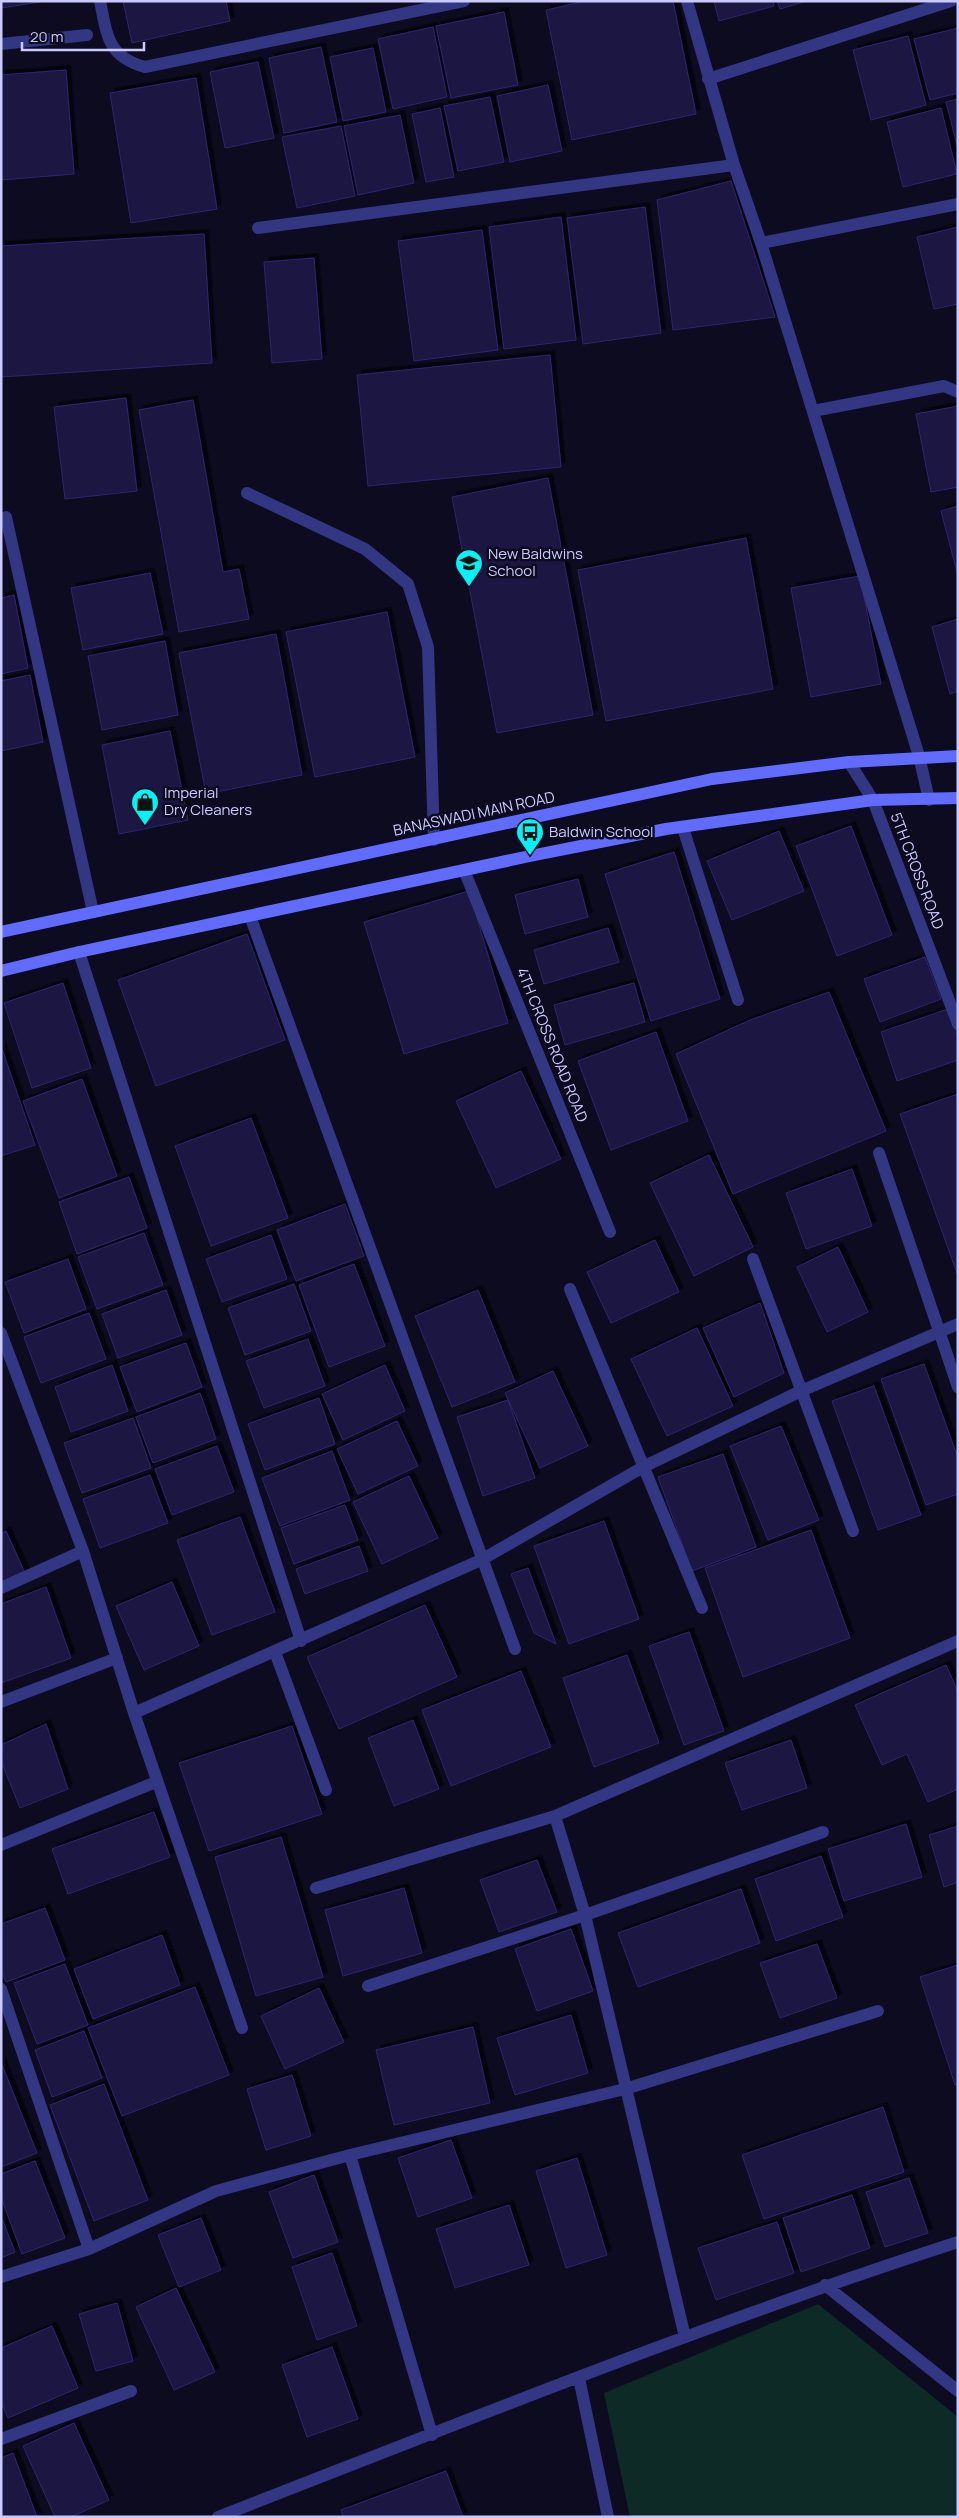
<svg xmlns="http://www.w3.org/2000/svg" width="959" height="2518" font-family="Manrope,sans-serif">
<defs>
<filter id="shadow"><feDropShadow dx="4.5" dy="-4.5" stdDeviation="0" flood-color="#0009"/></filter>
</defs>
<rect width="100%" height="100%" fill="#0c0b20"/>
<path fill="#0d2a26" d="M818,2304L958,2417V2517H630L604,2393Z"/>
<path fill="#1a1542" stroke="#2d2670" filter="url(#shadow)" d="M1,1H46L1,8Z
M123,1H226L230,21L132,43Z
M586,1H673L696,114L572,140L546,10Z
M714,1H773L774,6L719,21Z
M777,1H807L780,9Z
M504,12L518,85L451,98L436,26Z
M433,27L447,97L393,109L378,39Z
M958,28V93L930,100L914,39Z
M908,36L926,105L871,120L853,50Z
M321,47L337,122L284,133L269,58Z
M373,48L386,112L343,121L330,57Z
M258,62L274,138L225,148L210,72Z
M66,70L74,174L1,180V75Z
M196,78L217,209L131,223L110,93Z
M548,85L562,151L510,162L497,96Z
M490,97L504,162L458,171L444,106Z
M958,99V149L946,102Z
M440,108L454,177L426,182L412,114Z
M941,108L957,174L903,187L887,122Z
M400,115L414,183L358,195L344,126Z
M341,126L355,196L297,208L282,137Z
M731,181L775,317L673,330L657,200Z
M645,207L661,333L583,344L567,218Z
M561,217L576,340L504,349L489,227Z
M958,227V304L934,309L917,237Z
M482,230L498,350L414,361L398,241Z
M204,234L212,363L1,377V246Z
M314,258L322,359L272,363L264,262Z
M550,355L561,467L368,486L357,375Z
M126,398L137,491L65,499L54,407Z
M193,400L223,572L239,569L249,619L179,632L139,410Z
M958,406V487L931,492L916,414Z
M548,478L593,715L497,733L452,497Z
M958,506V576L941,511Z
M746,538L773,689L606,721L578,570Z
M150,573L163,634L83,650L71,588Z
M860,576L881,684L811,697L791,588Z
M14,595L28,668L1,674V598Z
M387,612L415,757L315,777L286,632Z
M958,619V691L950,694L932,627Z
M276,634L302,775L206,794L179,653Z
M165,641L178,715L102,730L88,656Z
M30,675L43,742L1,751V681Z
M170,731L188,820L119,834L102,745Z
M851,826L892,935L837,956L796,846Z
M779,831L804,891L732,920L707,861Z
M674,852L720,999L651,1021L605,874Z
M578,879L588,917L525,934L515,895Z
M469,891L508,1023L404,1054L364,922Z
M608,928L619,962L544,984L534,950Z
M247,934L285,1040L156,1086L118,980Z
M925,957L941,999L880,1022L864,979Z
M63,983L91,1068L32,1088L4,1003Z
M634,983L645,1022L565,1045L554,1005Z
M829,992L886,1131L733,1194L676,1054L750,1020Z
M948,1009L958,1037V1060L897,1081L881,1032Z
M656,1032L688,1121L611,1150L578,1061Z
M1,1046L35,1145L1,1156Z
M521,1071L561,1159L496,1188L456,1101Z
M82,1079L117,1176L59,1198L23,1101Z
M958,1094V1276L900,1114Z
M251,1118L288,1218L211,1246L175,1146Z
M709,1155L753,1247L694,1276L650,1183Z
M852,1169L872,1226L806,1249L786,1193Z
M129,1177L147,1228L77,1254L59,1202Z
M345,1204L364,1256L296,1281L277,1230Z
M144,1233L163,1285L97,1309L78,1257Z
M271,1235L287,1279L222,1302L206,1259Z
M655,1240L679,1292L611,1323L587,1272Z
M838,1247L868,1312L827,1332L797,1267Z
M68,1259L86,1309L24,1333L5,1282Z
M354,1264L385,1346L329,1367L299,1285Z
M294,1284L311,1331L245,1355L228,1308Z
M166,1290L182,1335L118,1358L102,1314Z
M478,1290L515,1382L452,1407L415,1316Z
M760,1303L784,1373L734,1397L703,1328Z
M89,1313L106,1359L41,1383L24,1337Z
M697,1328L733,1406L667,1436L631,1359Z
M308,1339L325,1386L264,1408L246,1361Z
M186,1343L202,1387L137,1412L120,1367Z
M924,1364L958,1458V1494L926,1505L881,1379Z
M112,1365L128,1411L71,1432L55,1387Z
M385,1365L405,1411L343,1440L322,1394Z
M553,1371L588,1446L540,1468L505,1393Z
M874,1386L921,1515L878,1530L832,1401Z
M200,1393L216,1439L153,1463L136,1417Z
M319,1398L335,1444L265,1470L248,1424Z
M508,1400L535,1478L483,1496L457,1417Z
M133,1418L151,1468L82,1493L64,1443Z
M397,1421L418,1466L358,1494L337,1449Z
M781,1426L819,1520L768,1540L730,1446Z
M217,1446L234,1492L172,1515L155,1469Z
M332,1451L350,1500L280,1526L262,1478Z
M723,1454L756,1547L692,1571L658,1477Z
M150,1475L168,1523L100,1548L83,1499Z
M409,1476L438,1538L382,1564L353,1502Z
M345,1505L358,1540L294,1564L281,1528Z
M240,1517L275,1612L212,1635L177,1540Z
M604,1521L639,1619L569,1644L534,1546Z
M811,1530L850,1638L743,1677L705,1568Z
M6,1531L25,1573L1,1584V1534Z
M359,1546L368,1571L305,1594L296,1569Z
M528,1568L556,1644L534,1633L511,1574Z
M172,1582L199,1646L144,1670L116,1606Z
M46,1587L71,1658L1,1683V1604Z
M425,1605L457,1677L339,1729L307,1657Z
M689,1632L724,1731L684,1745L649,1646Z
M627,1655L659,1743L594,1767L563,1678Z
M946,1665L958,1692V1789L928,1802L907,1754L882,1765L855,1705Z
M521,1671L551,1747L451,1786L422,1710Z
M413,1720L439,1789L394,1806L368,1738Z
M46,1724L68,1789L20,1808L1,1761V1745Z
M292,1726L322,1814L209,1851L179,1763Z
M791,1740L807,1788L742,1810L725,1763Z
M154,1812L170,1857L68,1894L52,1849Z
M906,1824L922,1877L844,1901L828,1849Z
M958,1826V1882L944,1887L929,1835Z
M281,1837L323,1977L256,1996L215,1857Z
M821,1856L843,1917L776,1941L755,1879Z
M537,1860L557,1912L499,1932L480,1880Z
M404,1888L422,1953L343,1976L325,1910Z
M741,1889L760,1943L638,1987L618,1933Z
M45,1908L65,1960L6,1982L1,1970V1924Z
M571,1929L593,1991L537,2011L515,1949Z
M162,1935L180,1985L93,2019L74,1969Z
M817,1944L837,1998L780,2018L760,1963Z
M65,1964L88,2025L37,2044L14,1983Z
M958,1965V2084L955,2085L920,1977Z
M195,1987L229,2075L122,2116L88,2028Z
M319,1988L344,2042L285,2069L261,2016Z
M571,2015L588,2073L515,2095L497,2038Z
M473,2027L490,2103L394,2125L376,2050Z
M84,2031L102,2078L52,2097L35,2050Z
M1,2062L37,2153L1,2167Z
M292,2075L311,2136L266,2150L247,2089Z
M104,2084L148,2200L94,2221L50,2105Z
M883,2107L904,2172L764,2219L742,2155Z
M451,2140L472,2198L418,2217L398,2158Z
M577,2158L607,2255L566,2268L536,2171Z
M35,2161L65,2238L22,2254L1,2197V2174Z
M314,2175L338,2242L293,2258L269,2192Z
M909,2178L928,2233L885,2247L866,2192Z
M852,2195L870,2248L801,2272L783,2218Z
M509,2205L529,2265L455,2288L436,2229Z
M1,2216L15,2252L1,2258Z
M201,2218L221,2270L179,2287L158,2235Z
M777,2222L794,2273L716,2300L698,2248Z
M332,2253L357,2326L317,2340L292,2267Z
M176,2288L215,2372L174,2390L136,2307Z
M117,2303L133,2361L96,2371L79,2314Z
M52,2326L78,2388L8,2418L1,2402V2348Z
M332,2347L358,2419L307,2437L282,2365Z
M74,2423L109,2500L71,2517H55L23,2446Z
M13,2453L37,2517H1V2458Z
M446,2471L463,2517H343L341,2510Z"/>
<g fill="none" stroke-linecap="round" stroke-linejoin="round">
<path stroke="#323683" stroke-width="12" d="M1,44L87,35
M247,493L365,549L408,584L428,647L434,840"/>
<path stroke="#323683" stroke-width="12" d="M100,1C107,36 108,57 145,67L464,1
M687,1L734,165L761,243L919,756L929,800
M708,79L951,1
M258,228L734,165
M761,243L958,204
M813,411L944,386L958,392
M6,517L93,912
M849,762L873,800L958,1024
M683,828L738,1000
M464,870L610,1232
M250,916L515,1649
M79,952L301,1641
M879,1153L958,1387
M753,1259L853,1531
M570,1289L702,1608
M1,1333L83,1551L134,1713L481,1560L645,1466L801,1391L958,1324
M1,1588L83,1551
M275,1652L326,1790
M1,1702L117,1658
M134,1713L242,2028
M1,1845L156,1782
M316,1888L555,1816
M368,1986L585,1915L823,1832
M1,1989L89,2249
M350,2155L432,2435
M1,2277L89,2249L216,2191L350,2155L625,2089L878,2011
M825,2285L958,2391
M685,2337L585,1915L555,1816L958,1641
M579,2378L608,2517
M1,2439L131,2391
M218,2517C463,2422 707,2323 958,2242"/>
<path stroke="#616bff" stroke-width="12" d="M1,932L712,779L849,762L958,756
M1,971L79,952L530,856L666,829L873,800L958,798"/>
</g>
<defs>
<g id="school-pin" transform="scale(1.4375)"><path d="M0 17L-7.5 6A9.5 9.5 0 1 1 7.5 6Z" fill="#00f3f5" stroke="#0c0b20"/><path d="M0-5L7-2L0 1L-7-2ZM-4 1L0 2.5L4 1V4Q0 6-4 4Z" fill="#111"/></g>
<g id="shop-pin" transform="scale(1.4375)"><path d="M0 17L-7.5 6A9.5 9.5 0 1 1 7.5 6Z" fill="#00f3f5" stroke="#0c0b20"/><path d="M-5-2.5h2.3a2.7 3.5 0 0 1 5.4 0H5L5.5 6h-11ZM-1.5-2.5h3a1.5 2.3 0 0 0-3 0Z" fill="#111"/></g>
<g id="bus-pin" transform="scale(1.4375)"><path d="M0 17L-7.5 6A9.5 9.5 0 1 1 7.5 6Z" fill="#00f3f5" stroke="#0c0b20"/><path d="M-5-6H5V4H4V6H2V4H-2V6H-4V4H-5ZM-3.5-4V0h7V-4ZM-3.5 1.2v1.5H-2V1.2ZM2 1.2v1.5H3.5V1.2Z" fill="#111"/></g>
</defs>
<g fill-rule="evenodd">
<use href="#school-pin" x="469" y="563"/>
<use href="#shop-pin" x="145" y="802"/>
<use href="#bus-pin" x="530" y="832"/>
</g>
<g text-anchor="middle" stroke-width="5" stroke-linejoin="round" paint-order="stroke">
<g font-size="15" fill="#cbcaff" stroke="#0c0b20" text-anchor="start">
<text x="488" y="559">New Baldwins<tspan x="488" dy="17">School</tspan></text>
<text x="164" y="798">Imperial<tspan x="164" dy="17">Dry Cleaners</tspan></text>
<text x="549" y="837">Baldwin School</text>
</g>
<g font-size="15" fill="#cbcaff" stroke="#0c0b20">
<text transform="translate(474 814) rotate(-12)" y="5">BANASWADI MAIN ROAD</text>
<text transform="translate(917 871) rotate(69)" y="5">5TH CROSS ROAD</text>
<text transform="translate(552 1045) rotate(68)" y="5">4TH CROSS ROAD ROAD</text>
</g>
</g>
<rect width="959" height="2518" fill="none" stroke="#cbcaff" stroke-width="5"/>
<path d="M22 42v8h122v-8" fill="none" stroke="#cbcaff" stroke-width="2.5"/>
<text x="30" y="42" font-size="15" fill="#cbcaff" stroke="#0c0b20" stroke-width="4" paint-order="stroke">20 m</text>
</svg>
